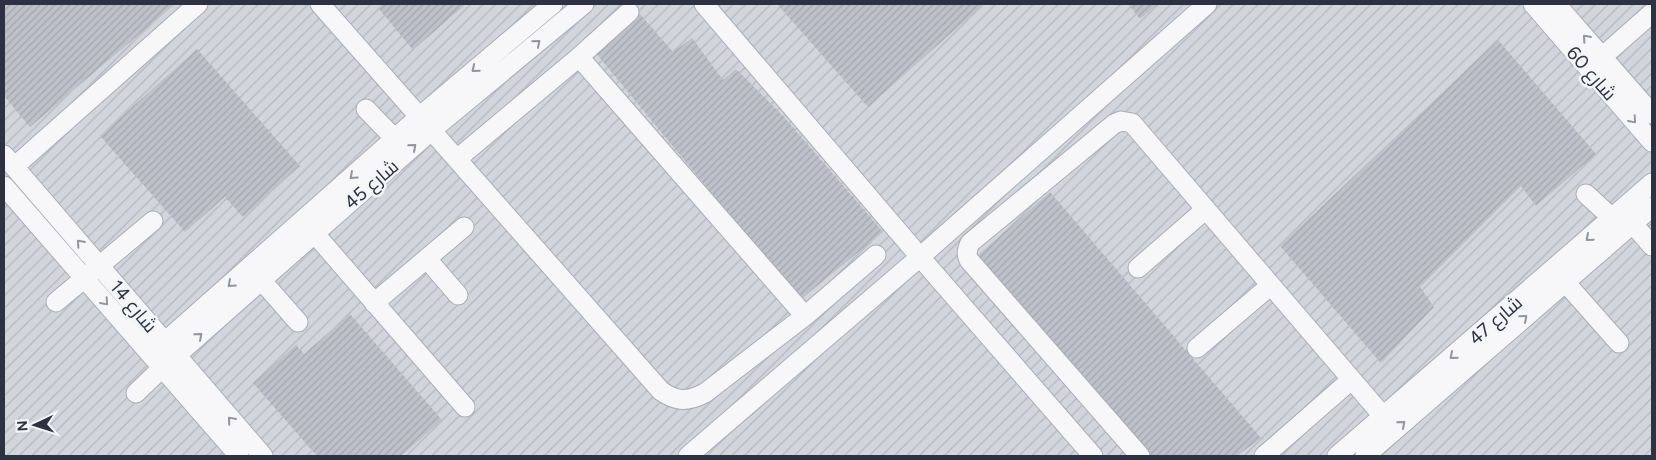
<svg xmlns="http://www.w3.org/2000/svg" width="1656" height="460" font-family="Figtree,Cairo,sans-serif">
<defs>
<pattern id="industrial-furrows" width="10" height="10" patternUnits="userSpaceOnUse" patternTransform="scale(1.25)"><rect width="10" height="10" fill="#d3d5dd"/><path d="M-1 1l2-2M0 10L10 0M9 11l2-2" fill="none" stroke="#b5b7bf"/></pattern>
<pattern id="building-hatch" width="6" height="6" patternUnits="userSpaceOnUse" patternTransform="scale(1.25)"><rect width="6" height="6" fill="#bfc1ca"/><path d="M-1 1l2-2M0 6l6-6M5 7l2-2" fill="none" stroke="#a4a6af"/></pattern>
</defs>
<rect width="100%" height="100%" fill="#e5e6eb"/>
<path fill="url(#industrial-furrows)" d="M4,4H1652V456H4Z"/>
<path fill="url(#building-hatch)" d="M4,4H175L30,127L4,96Z
M385,4H466L413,50L379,9Z
M777,4H984L868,107Z
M1128,4H1158L1140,19Z
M639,13L673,52L692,38L723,80L736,69L783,116L883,232L800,300L595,52Z
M1498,40L1596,154L1536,206L1521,186L1420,287L1434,307L1381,363L1280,246Z
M197,49L300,166L243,217L225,197L185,232L100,136Z
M1050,192L1261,438L1237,456H1149L976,257Z
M350,314L442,420L401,456H317L253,383L296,345L304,354Z"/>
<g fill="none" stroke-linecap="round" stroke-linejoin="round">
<g stroke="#aaacb5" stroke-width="21">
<path id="minor" d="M320,4L661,391C677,402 687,402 705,393L805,316L876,255
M704,4L920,257L1093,456
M1533,4L1652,142
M1556,4L1652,114
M579,57L805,316
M1602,57L1652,13
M366,109L395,139
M4,155L263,456
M457,159L579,57L629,12
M14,167L198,4
M4,186L239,456
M1586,194L1612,218
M1633,224L1652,246
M315,234L465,407
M427,259L458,295
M1138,268L1206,209
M262,281L298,322
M1565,282L1619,343
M56,302L153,221
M374,303L464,227
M1197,348L1271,285
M151,354L419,117L553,4
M136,393L162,368L432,130L584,4
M688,456L920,257L1207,4
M1140,456L969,260C966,254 967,250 970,243L1114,124L1121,121L1132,123L1383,416
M1264,456L1351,380
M1337,456L1652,183
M1365,456L1652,207"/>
</g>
<use href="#minor" stroke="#f7f7f9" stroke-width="19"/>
</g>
<defs><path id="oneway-chevron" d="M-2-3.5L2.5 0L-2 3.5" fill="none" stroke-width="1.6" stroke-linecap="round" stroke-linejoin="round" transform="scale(1.25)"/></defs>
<g stroke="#92949e">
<use href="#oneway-chevron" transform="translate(1586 38) rotate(-131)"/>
<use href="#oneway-chevron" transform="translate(537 43) rotate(-40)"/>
<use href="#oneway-chevron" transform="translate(475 69) rotate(140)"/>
<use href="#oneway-chevron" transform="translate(1633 120) rotate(49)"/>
<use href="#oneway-chevron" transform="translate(413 147) rotate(-41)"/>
<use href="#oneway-chevron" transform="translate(353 176) rotate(138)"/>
<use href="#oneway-chevron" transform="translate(1589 238) rotate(139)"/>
<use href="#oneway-chevron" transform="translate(80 243) rotate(-131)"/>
<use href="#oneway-chevron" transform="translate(231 284) rotate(138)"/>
<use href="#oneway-chevron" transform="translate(105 302) rotate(49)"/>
<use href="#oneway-chevron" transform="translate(1524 318) rotate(-41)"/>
<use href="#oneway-chevron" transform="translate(199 336) rotate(-41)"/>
<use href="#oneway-chevron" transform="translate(1453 356) rotate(139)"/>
<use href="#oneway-chevron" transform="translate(231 420) rotate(-131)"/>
<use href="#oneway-chevron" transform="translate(1402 424) rotate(-41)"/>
</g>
<g text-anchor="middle" stroke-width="5" stroke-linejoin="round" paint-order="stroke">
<g font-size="19" fill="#2e3142" stroke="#f4f5f8">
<text transform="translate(1592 73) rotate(49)" y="7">شارع 60</text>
<text transform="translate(371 184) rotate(-41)" y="7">شارع 45</text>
<text transform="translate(134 306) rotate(50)" y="7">شارع 14</text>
<text transform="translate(1495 320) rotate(-41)" y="7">شارع 47</text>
</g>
</g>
<rect width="1656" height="460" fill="none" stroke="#2e3142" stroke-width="10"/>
<g transform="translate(35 425) rotate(266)" stroke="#f4f5f8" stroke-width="4" paint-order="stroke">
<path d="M0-4L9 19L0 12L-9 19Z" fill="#2e3142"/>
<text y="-8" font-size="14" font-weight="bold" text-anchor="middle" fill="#2e3142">N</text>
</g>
</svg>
